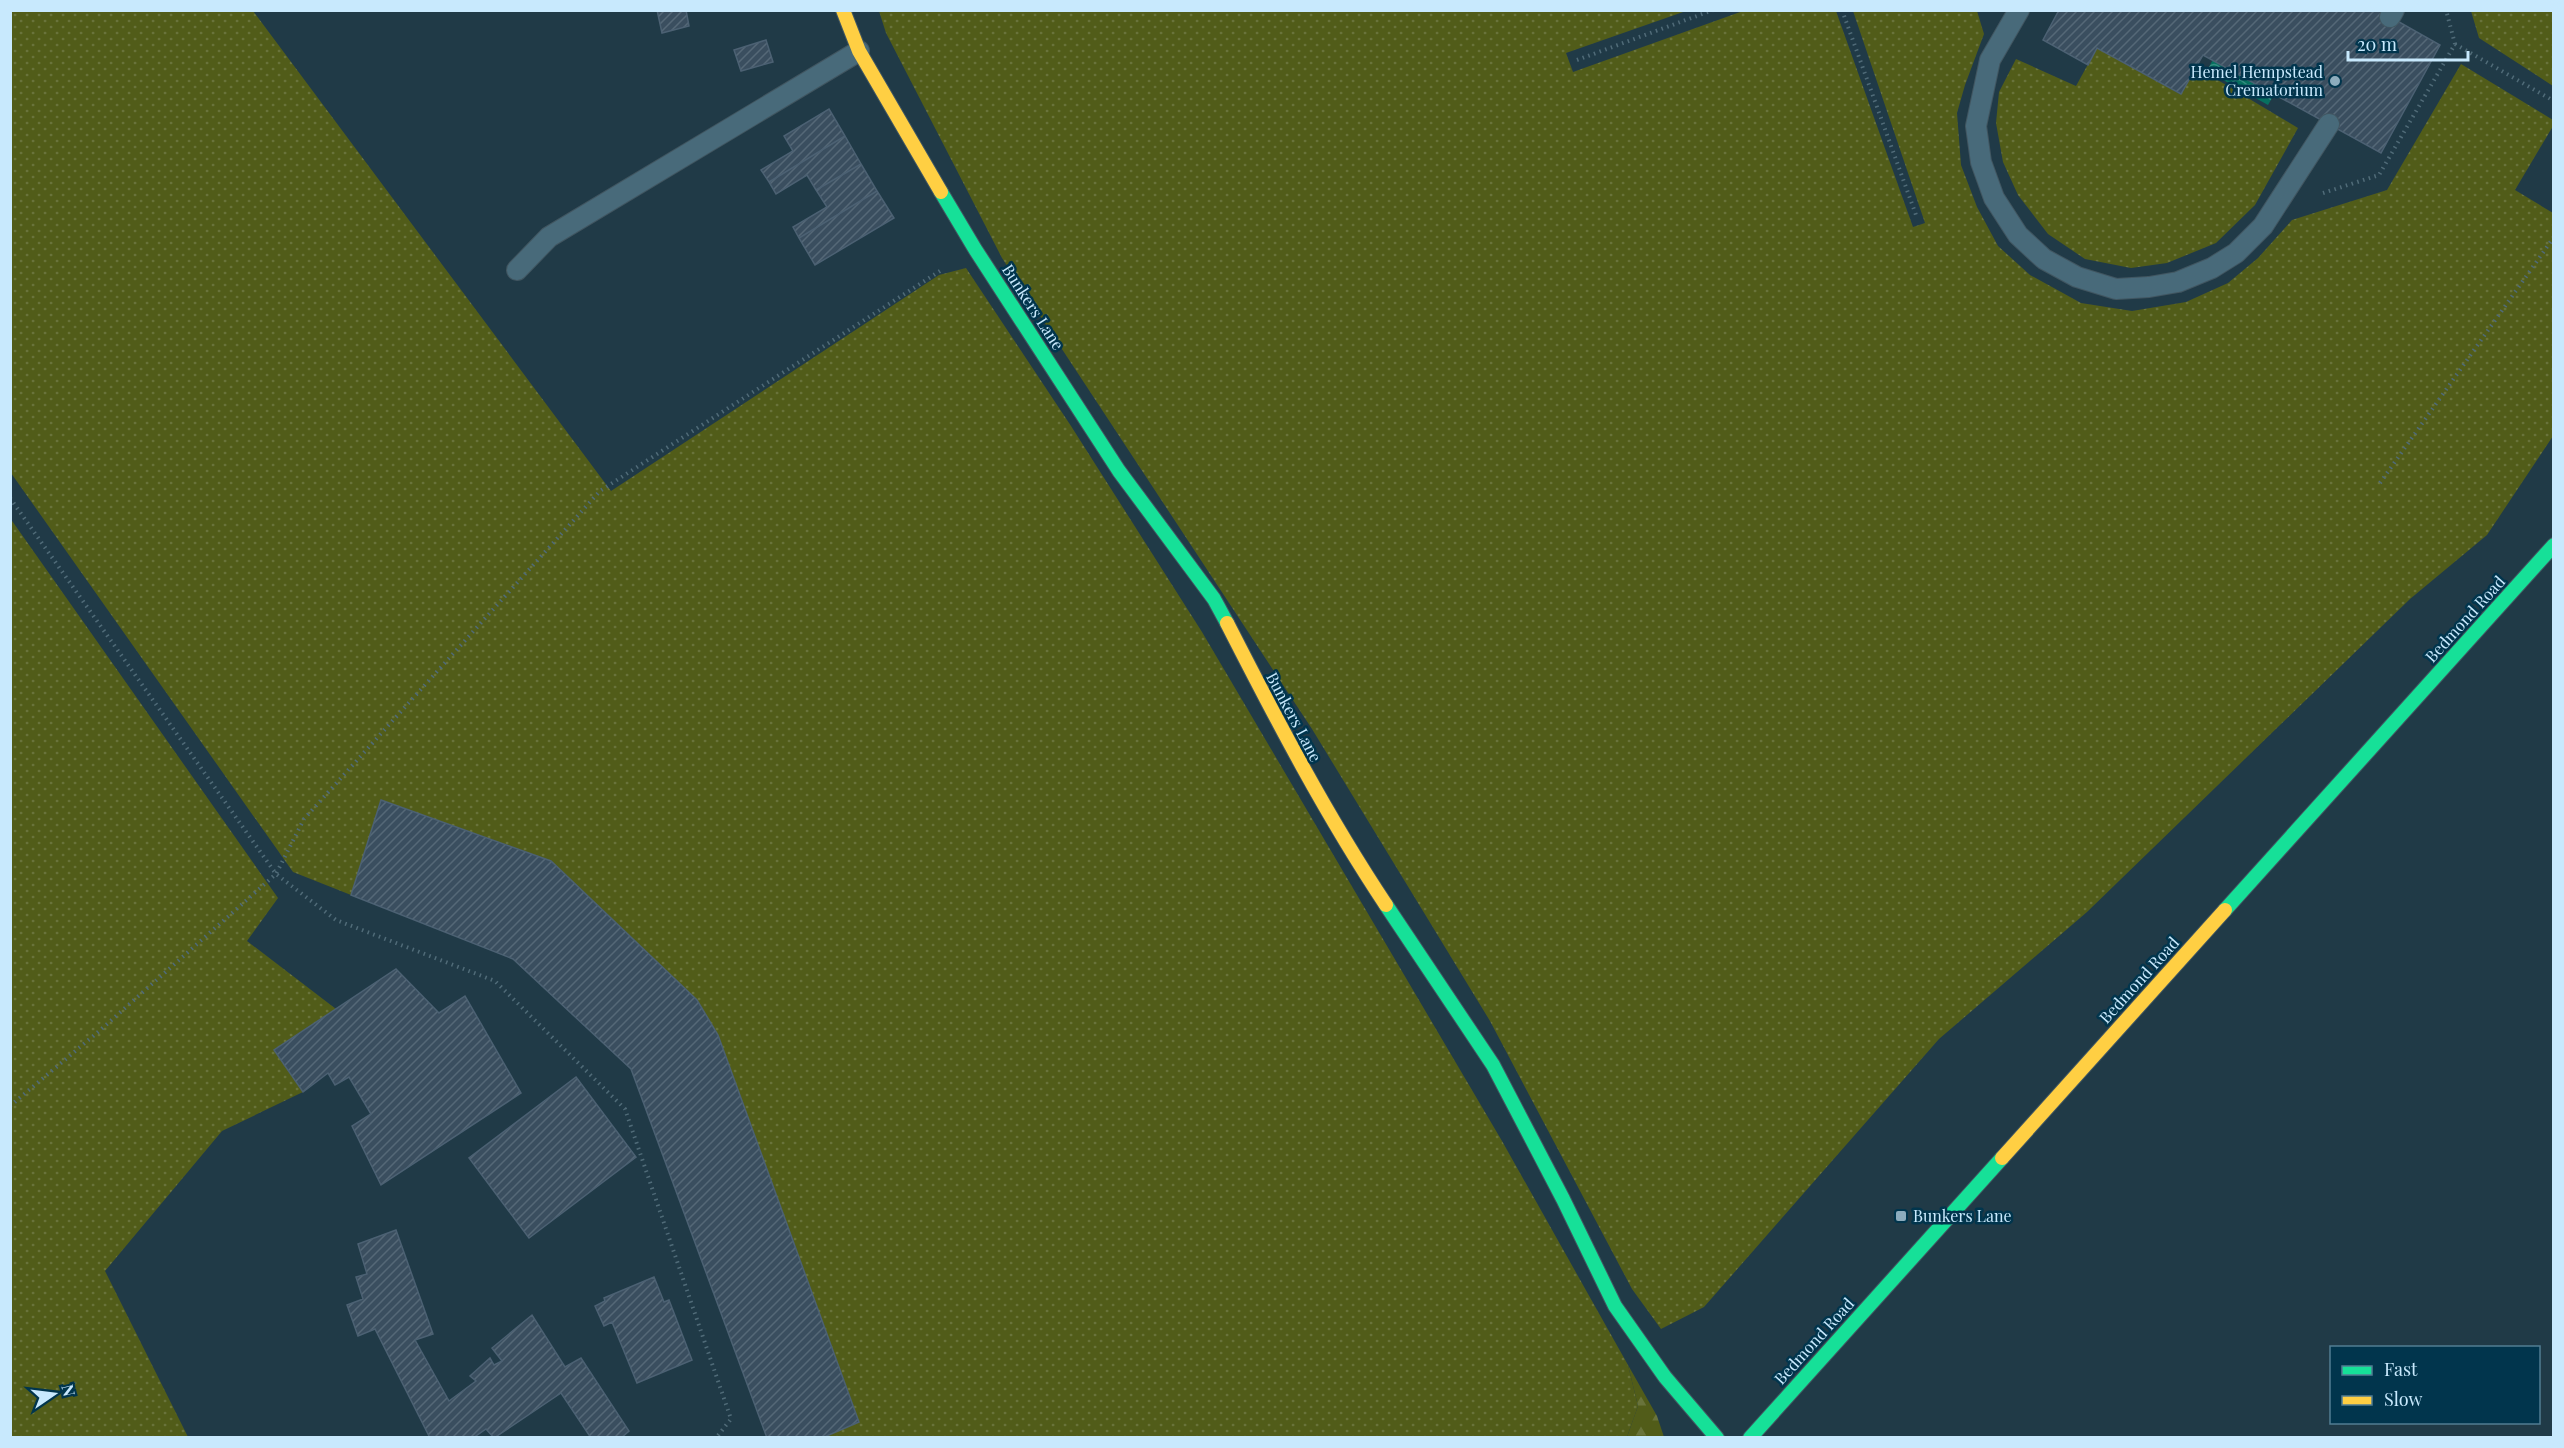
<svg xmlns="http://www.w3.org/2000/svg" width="2564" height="1448" font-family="'Playfair Display',serif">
<defs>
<pattern id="grass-dots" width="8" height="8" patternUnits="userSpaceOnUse" patternTransform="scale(1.5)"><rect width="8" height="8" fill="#515c19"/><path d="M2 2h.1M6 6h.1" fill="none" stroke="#69733b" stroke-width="1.8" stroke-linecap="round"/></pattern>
<pattern id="forest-firs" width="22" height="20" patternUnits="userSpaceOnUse" patternTransform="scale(1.5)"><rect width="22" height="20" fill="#515c19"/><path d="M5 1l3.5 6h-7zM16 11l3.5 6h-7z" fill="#69733b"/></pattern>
<pattern id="water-waves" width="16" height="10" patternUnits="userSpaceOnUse" patternTransform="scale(1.5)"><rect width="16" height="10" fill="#06705f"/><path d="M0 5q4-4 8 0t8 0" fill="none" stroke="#348b7f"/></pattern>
<pattern id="building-hatch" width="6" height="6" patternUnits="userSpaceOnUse" patternTransform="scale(1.5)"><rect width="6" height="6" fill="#3a4e5f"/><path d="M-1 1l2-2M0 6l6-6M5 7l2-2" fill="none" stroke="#556877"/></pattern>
</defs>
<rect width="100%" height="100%" fill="#203a47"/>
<path fill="url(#grass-dots)" d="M10,11H253L611,491L939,275L966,268L1071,426L1202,632L1502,1141L1628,1365L1638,1406L1627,1437H822L859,1422L718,1035L381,801L351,895L293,872L11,473Z
M879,11H1686L1566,53L1573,72L1743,11H1836L1913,227L1925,223L1853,11H1977L1984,34L1965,85L1957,113L1961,165L1977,207L1998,246L2030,275L2081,303L2132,311L2186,302L2228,283L2258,258L2292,220L2387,190L2461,64L2553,120V126L2515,190L2553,213V436L2487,535L2410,599L2087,912L1939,1039L1704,1307L1661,1329L1632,1289L1490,1021L1312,729L1002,258L886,33Z
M2471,11H2553V86L2479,38Z
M2097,48L2180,94L2196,67L2298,128L2255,205L2216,243L2167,263L2131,268L2085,259L2048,234L2018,195L2003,162L1996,123L1999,92L2016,59L2076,86Z
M10,518L278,898L247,941L336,1009L274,1050L303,1092L222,1131L105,1271L188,1437H11Z"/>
<path fill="url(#forest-firs)" d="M1628,1365L1657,1416L1664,1437H1627L1638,1406Z"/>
<path fill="url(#water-waves)" d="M2221,44L2283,78L2268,105L2207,71Z"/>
<path fill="url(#building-hatch)" stroke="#4c6173" stroke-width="1.5" d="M657,10H686L689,26L662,33Z
M2059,10H2378L2440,45L2381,153L2203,55L2181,94L2097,48L2088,65L2043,40Z
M766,40L773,62L741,71L734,50Z
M829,109L845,136L769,182L761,170L793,151L784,136Z
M845,136L861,164L816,190L807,175L776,194L769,182Z
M861,164L877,191L799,238L793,227L827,207L816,190Z
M877,191L894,218L815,265L799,238Z
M381,800L551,861L697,1000L718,1035L859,1422L822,1438H767L631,1069L513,959L351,895Z
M396,969L439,1013L465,996L521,1093L381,1185L352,1126L371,1114L349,1077L335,1085L328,1073L303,1092L274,1050Z
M576,1077L636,1157L529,1238L469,1158Z
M396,1230L433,1334L415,1340L449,1401L476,1381L470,1376L490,1358L494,1365L502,1361L492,1348L532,1315L565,1367L581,1358L629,1431L621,1438H591L561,1393L494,1438L486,1429L473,1438H430L375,1329L358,1336L347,1305L363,1299L356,1277L367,1274L358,1244Z
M654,1277L664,1302L669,1300L692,1360L637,1383L612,1322L604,1326L595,1306L605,1301L604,1298Z"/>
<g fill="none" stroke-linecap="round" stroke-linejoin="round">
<g stroke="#415661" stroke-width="22">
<path id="lane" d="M2019,10L1990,60L1976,126L1981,162L1994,198L2018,235L2044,259L2077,277L2116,289L2149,287L2178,282L2212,268L2236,253L2263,226L2329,124
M2390,17L2394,10
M517,270L549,237L859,51"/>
</g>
<g stroke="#415661" stroke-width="16">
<path id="fast" d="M941,192L975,249L1119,471L1214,599L1227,623
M1386,905L1493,1065L1563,1199L1615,1306L1665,1377L1717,1438
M2225,910L2554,545
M1750,1438L2002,1158"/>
</g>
<g stroke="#415661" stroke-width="16">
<path id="slow" d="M843,10L859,51L941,192
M1227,623C1276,719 1326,815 1386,905
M2002,1158L2225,910"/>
</g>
<path stroke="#506b78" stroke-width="4" stroke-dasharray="1.5 4.5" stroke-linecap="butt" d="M1842,10L1916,215
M2455,44L2554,101
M1577,60L1713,10
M2323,193L2379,175L2455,44L2446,10
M2380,483L2554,237
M10,498L276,874L336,920L495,981L625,1109L731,1419L716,1438
M10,1106L98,1032L276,874L304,819L600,491L943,269"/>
<use href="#lane" stroke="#486a7a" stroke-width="20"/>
<use href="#fast" stroke="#16e098" stroke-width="14"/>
<use href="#slow" stroke="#ffcf43" stroke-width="14"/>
</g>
<g fill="#8dacbd" stroke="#01354d" stroke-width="2">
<circle cx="2335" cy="81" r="6"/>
<rect x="1895" y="1210" width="12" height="12" rx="3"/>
</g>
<g text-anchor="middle" stroke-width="5" stroke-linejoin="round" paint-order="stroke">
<g font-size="16" fill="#c8e9fd" stroke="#01354d" text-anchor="end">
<text x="2323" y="78">Hemel Hempstead<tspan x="2323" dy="18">Crematorium</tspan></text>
<text x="1913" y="1222" text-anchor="start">Bunkers Lane</text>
</g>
<g font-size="16" fill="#c8e9fd" stroke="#01354d">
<text transform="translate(1033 307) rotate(57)" y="6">Bunkers Lane</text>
<text transform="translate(2465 619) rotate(-48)" y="6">Bedmond Road</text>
<text transform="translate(1294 717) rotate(62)" y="6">Bunkers Lane</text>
<text transform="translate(2139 980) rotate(-48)" y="6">Bedmond Road</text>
<text transform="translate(1814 1341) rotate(-48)" y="6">Bedmond Road</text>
</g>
</g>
<rect width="2564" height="1448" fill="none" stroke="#c8e9fd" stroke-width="24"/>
<rect x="2330" y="1346" width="210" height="78" fill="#01354d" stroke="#517d93" stroke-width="1.5"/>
<rect x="2342" y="1366" width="30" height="9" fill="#16e098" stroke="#517d93" stroke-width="1.5"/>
<text x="2384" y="1376" font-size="18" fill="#c8e9fd">Fast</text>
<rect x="2342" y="1396" width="30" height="9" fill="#ffcf43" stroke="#517d93" stroke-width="1.5"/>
<text x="2384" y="1406" font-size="18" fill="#c8e9fd">Slow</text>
<g transform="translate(54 1394) rotate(76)" stroke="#01354d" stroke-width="4.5" paint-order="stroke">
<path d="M0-4.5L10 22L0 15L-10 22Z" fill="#c8e9fd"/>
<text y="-9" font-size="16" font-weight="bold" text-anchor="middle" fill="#c8e9fd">N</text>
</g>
<path d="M2348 51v9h120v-9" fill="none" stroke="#c8e9fd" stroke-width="3"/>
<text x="2357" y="51" font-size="18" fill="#c8e9fd" stroke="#01354d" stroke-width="4.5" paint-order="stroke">20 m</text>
</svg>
